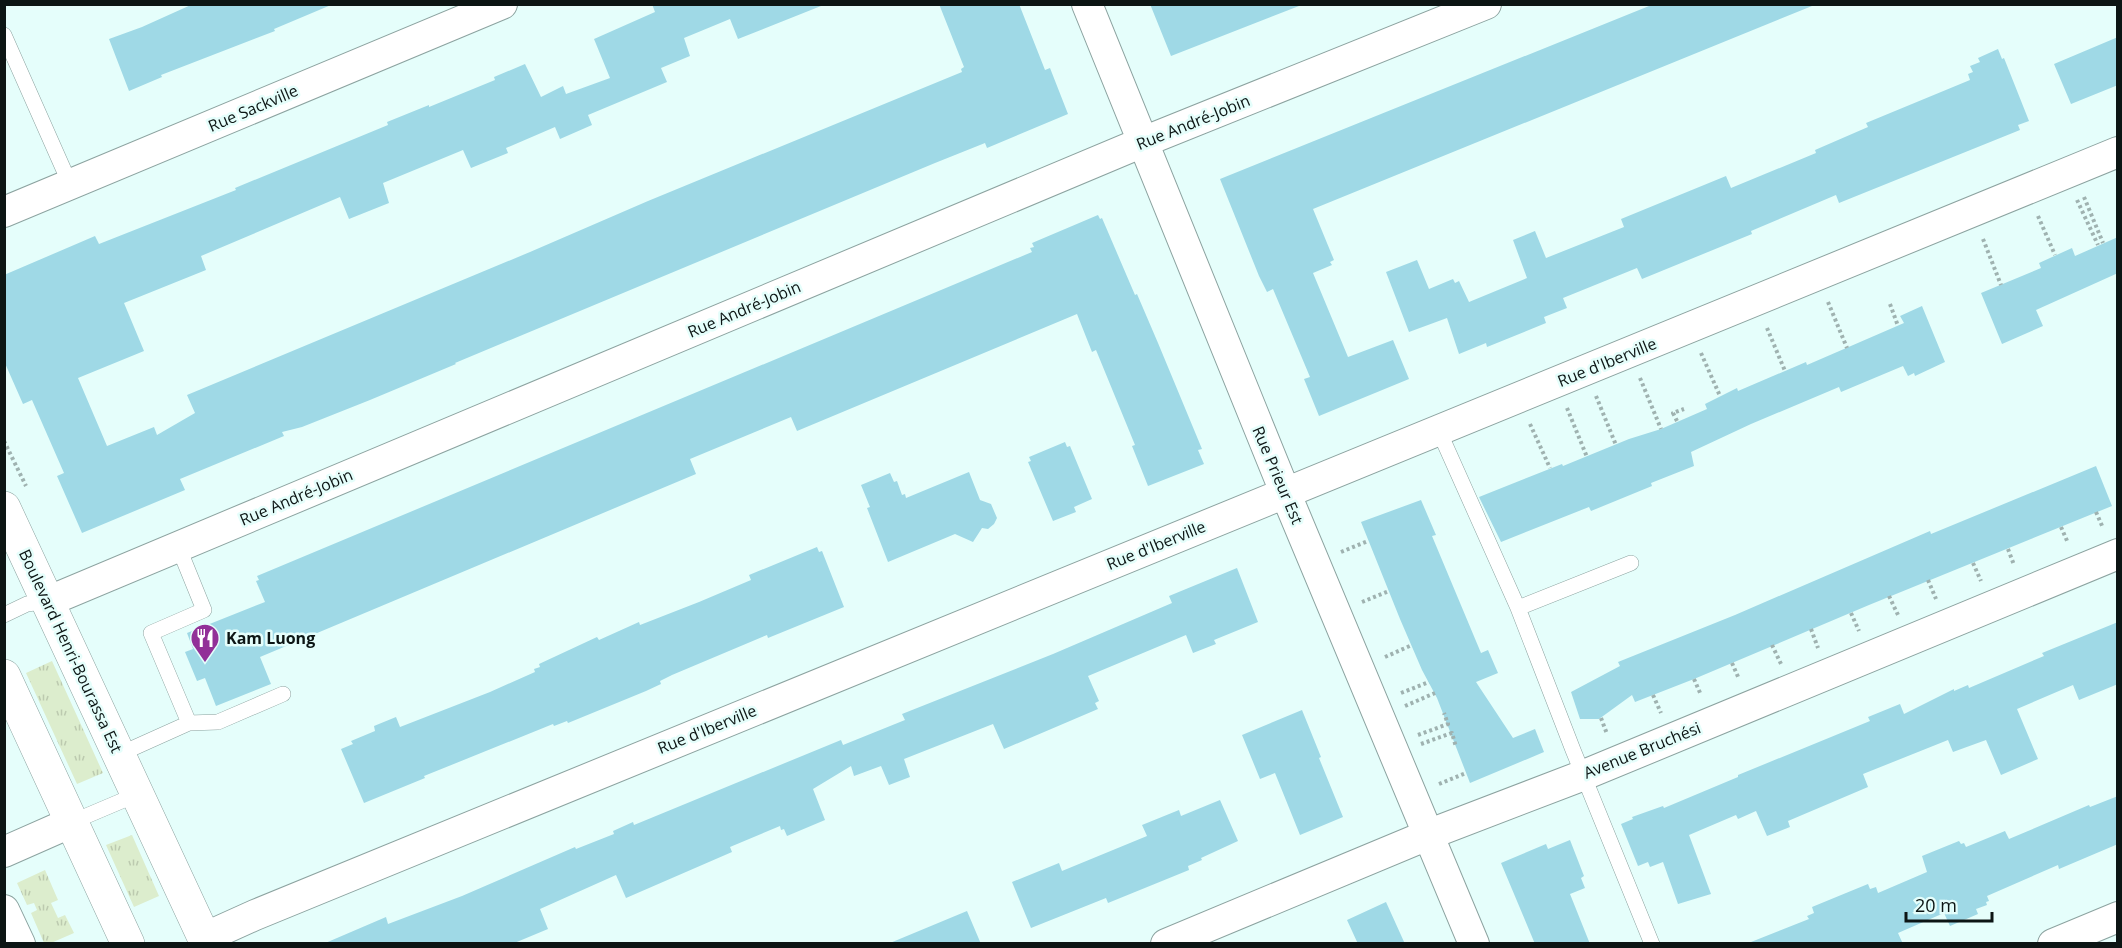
<svg xmlns="http://www.w3.org/2000/svg" width="2122" height="948" font-family="'Open Sans',sans-serif">
<defs>
<pattern id="grass-tufts" width="24" height="20" patternUnits="userSpaceOnUse" patternTransform="scale(1.5)"><rect width="24" height="20" fill="#dcedcd"/><path d="M3 7l-1-3M5 7V3M7 7l1-3M15 17l-1-3M17 17v-4M19 17l1-3" fill="none" stroke="#bccaaf"/></pattern>
</defs>
<rect width="100%" height="100%" fill="#e5fefb"/>
<path fill="url(#grass-tufts)" d="M52,661L103,773L77,784L26,673Z
M132,835L159,896L134,907L106,845Z
M45,870L58,900L51,903L58,918L65,915L74,933L51,943H44L31,913L37,910L34,903L27,905L17,883Z"/>
<path fill="#9fd9e6" d="M193,4H331V5L274,29L275,31L161,75L162,77L129,91L109,39L142,27Z
M652,4L821,6L738,39L730,19L684,38L690,56L661,68L667,82L588,115L592,125L560,139L555,127L506,148L508,153L471,168L463,150L383,183L389,203L349,219L340,197L201,256L206,270L124,303L144,351L78,378L107,446L154,427L157,435L195,413L187,395L530,252L648,201L962,72L961,69L964,67L939,4H1019L1045,70L1050,68L1068,114L987,148L985,143L935,163L455,363L456,364L370,400L302,427L282,432L284,436L180,479L185,490L82,533L57,476L64,473L32,400L23,404L4,361V275L95,236L99,244L236,190L235,188L388,125L387,122L429,105V107L495,80L494,77L525,64L541,97L563,86L566,94L610,78L594,39L655,12Z
M1150,4H1298L1299,6L1171,56Z
M1654,4L1812,6L1313,209L1334,260L1330,262L1332,265L1313,273L1348,357L1393,340L1409,379L1319,416L1304,379L1310,377L1273,289L1267,292L1259,276L1220,179Z
M2118,37V85L2071,104L2054,64Z
M1998,49L2002,59L2004,58L2029,121L2018,125L2020,130L1839,203L1836,195L1751,231L1752,234L1642,279L1637,268L1563,298L1567,308L1544,317L1546,323L1487,347L1486,343L1459,354L1447,318L1409,332L1386,272L1417,260L1429,289L1453,279L1455,283L1459,281L1469,302L1527,278L1513,240L1535,231L1546,258L1624,227L1621,219L1726,176L1731,188L1816,153L1815,150L1868,127L1866,123L1970,80L1968,74L1973,72L1970,66L1980,62L1978,58Z
M1098,215L1100,219L1102,218L1135,295L1137,294L1158,343L1202,449L1198,450L1204,464L1148,486L1132,446L1135,445L1096,350L1092,352L1077,314L797,431L791,417L690,459L696,474L260,657L271,684L216,706L205,678L197,681L185,652L193,649L187,633L265,602L256,581L259,580L257,576L1032,252L1030,248L1034,247L1032,243Z
M2118,237V273L2036,310L2043,326L2002,344L1981,293L2041,268L2039,263L2072,248L2075,256Z
M1922,306L1945,362L1915,376L1914,373L1908,376L1903,366L1841,392L1839,387L1751,424L1691,452L1694,466L1651,483L1652,486L1591,511L1589,507L1501,542L1479,497L1562,464L1563,466L1629,439L1661,429L1707,409L1705,404L1737,388L1738,391L1806,362L1807,365L1904,323L1900,316Z
M1065,442L1067,447L1070,446L1092,499L1074,507L1076,512L1053,521L1028,462L1031,461L1029,457Z
M2096,466L2112,506L1869,605L1694,679L1635,702L1632,695L1599,719H1580L1571,692L1620,666L1618,662L1735,615L1930,531L1931,534Z
M969,472L980,500L991,504L997,518L994,524L988,529L982,528L973,542L955,534L888,562L867,508L870,507L861,485L890,473L894,482L897,481L902,495L905,494L906,498Z
M1421,500L1436,535L1432,536L1481,653L1488,650L1498,673L1476,682L1513,738L1535,729L1544,752L1470,783L1437,698L1422,670L1400,619L1361,522Z
M817,547L819,552L822,551L844,607L768,638L767,635L672,675L660,681L661,684L646,691L568,723L567,721L554,726L553,724L424,776L425,778L364,803L341,749L353,744L351,741L375,731L374,726L396,717L400,727L490,692L535,672L534,669L540,667L539,664L597,637L599,640L639,622L640,625L699,602L751,580L749,575Z
M1237,568L1258,622L1214,640L1216,644L1193,653L1186,635L1088,676L1099,701L1095,703L1098,709L1004,749L993,724L904,759L910,777L889,785L881,766L854,776L851,766L813,789L825,820L787,836L784,829L781,830L780,826L730,847L732,852L626,898L616,875L540,909L548,929L512,944H323L386,917L388,924L462,896L575,847L576,849L614,834L613,831L633,822L634,825L841,740L843,745L905,720L902,714L1053,654L1172,603L1169,596Z
M2118,622V684L2079,700L2073,685L2017,709L2038,759L2001,775L1986,740L1953,752L1948,740L1863,774L1868,787L1788,821L1790,827L1767,836L1756,811L1738,819L1736,815L1689,835L1711,894L1678,904L1663,862L1650,867L1648,862L1638,866L1621,824L1633,819L1632,817L1663,806L1664,808L1738,777V775L1870,721L1868,717L1900,704L1904,714L1954,689V691L1968,685L1969,688L2044,656L2042,653Z
M1302,710L1321,757L1319,758L1343,817L1300,835L1275,773L1260,779L1242,735Z
M2118,796V844L2059,869L2058,865L1987,896L1989,901L1986,902L1987,905L1976,909L1978,914L1950,926L1944,913L1898,933L1903,944H1751V942L1809,919L1807,916L1814,913L1812,907L1846,893L1868,884L1870,889L1876,887L1878,893L1927,872L1922,856L1959,841L1961,844L1964,843L1966,847L2005,831L2009,839L2089,805L2090,807Z
M1220,800L1238,841L1201,858L1202,860L1188,866L1189,870L1108,903L1106,898L1031,928L1012,882L1059,863L1062,871L1147,836L1142,825L1179,810L1181,816Z
M1570,840L1584,876L1581,878L1585,888L1570,894L1590,944H1535L1501,863L1546,844L1548,849Z
M1386,902L1405,944H1358L1347,920Z
M967,911L981,944H890V943Z"/>
<g fill="none" stroke-linecap="round" stroke-linejoin="round">
<g stroke="#8ca3a0" stroke-width="16">
<path id="service" d="M4,35L70,184
M1439,431L1518,608L1573,750L1652,944
M1518,608L1631,563
M4,615L27,604L49,601
M189,723L218,722L283,694
M120,754L189,723L151,633L204,610L178,546
M72,822L138,794"/>
</g>
<g stroke="#8ca3a0" stroke-width="32">
<path id="minor" d="M1087,4L1285,492L1474,944
M4,212L502,4
M49,601L1143,142L1486,4
M4,852L72,822
M4,910L20,944
M204,938L255,915C876,660 1497,406 2118,152
M1166,944L1430,834L1584,775L2118,554
M2053,944L2118,917"/>
</g>
<g stroke="#8ca3a0" stroke-width="34">
<path id="primary" d="M4,508L207,944
M4,676L128,944"/>
</g>
<path stroke="#9fb2b0" stroke-width="4" stroke-dasharray="3 3" stroke-linecap="butt" d="M2084,197L2103,243
M2077,200L2098,245
M2038,216L2055,255
M1983,239L2001,285
M1828,302L1847,348
M1890,304L1898,326
M1767,328L1785,371
M1701,353L1720,396
M1640,378L1661,429
M1596,396L1616,445
M1567,408L1587,457
M1677,421L1673,413L1684,409
M1530,424L1550,468
M4,441L26,486
M2096,512L2103,528
M2061,527L2068,543
M2008,549L2014,565
M1341,552L1368,541
M1973,563L1981,581
M1928,580L1936,599
M1889,596L1898,615
M1362,602L1389,591
M1851,613L1859,631
M1811,629L1818,648
M1772,645L1781,664
M1385,657L1412,645
M1732,663L1739,679
M1694,679L1701,695
M1401,693L1429,682
M1653,695L1661,713
M1405,706L1435,693
M1601,718L1607,734
M1418,735L1448,724L1444,713
M1421,744L1452,733L1456,747
M1439,784L1466,773"/>
<use href="#service" stroke="#fff" stroke-width="15"/>
<use href="#minor" stroke="#fff" stroke-width="30"/>
<use href="#primary" stroke="#fff" stroke-width="33"/>
</g>
<defs>
<g id="restaurant-pin" transform="scale(1.5)"><path d="M0 17L-7.5 6A9.5 9.5 0 1 1 7.5 6Z" fill="#923098" stroke="#e5fefb"/><path d="M-5-6h1v4h1v-4h1v4h1v-4h1v5L-1.5 .5V6h-2V.5L-5-1ZM5-6V6H3V1.5H1.5Q1.5-4 5-6Z" fill="#fff"/></g>
</defs>
<g fill-rule="evenodd">
<use href="#restaurant-pin" x="205" y="638"/>
</g>
<g text-anchor="middle" stroke-width="5" stroke-linejoin="round" paint-order="stroke">
<g font-size="16" fill="#0c1514" stroke="#e5fefb">
<text transform="translate(253 108) rotate(-23)" y="6">Rue Sackville</text>
<text transform="translate(1193 122) rotate(-22)" y="6">Rue André-Jobin</text>
<text transform="translate(744 309) rotate(-23)" y="6">Rue André-Jobin</text>
<text transform="translate(1607 362) rotate(-22)" y="6">Rue d'Iberville</text>
<text transform="translate(1278 475) rotate(67)" y="6">Rue Prieur Est</text>
<text transform="translate(296 497) rotate(-23)" y="6">Rue André-Jobin</text>
<text transform="translate(1156 545) rotate(-22)" y="6">Rue d'Iberville</text>
<text transform="translate(71 651) rotate(65)" y="6">Boulevard Henri-Bourassa Est</text>
<text transform="translate(707 729) rotate(-22)" y="6">Rue d'Iberville</text>
<text transform="translate(1642 750) rotate(-22)" y="6">Avenue Bruchési</text>
</g>
<g font-size="16" font-weight="bold" fill="#0c1514" stroke="#e5fefb" text-anchor="start">
<text x="226" y="644">Kam Luong</text>
</g>
</g>
<rect width="2122" height="948" fill="none" stroke="#0c1514" stroke-width="12"/>
<path d="M1906 912v9h86v-9" fill="none" stroke="#0c1514" stroke-width="3"/>
<text x="1915" y="912" font-size="18" fill="#0c1514" stroke="#e5fefb" stroke-width="4.5" paint-order="stroke">20 m</text>
</svg>
